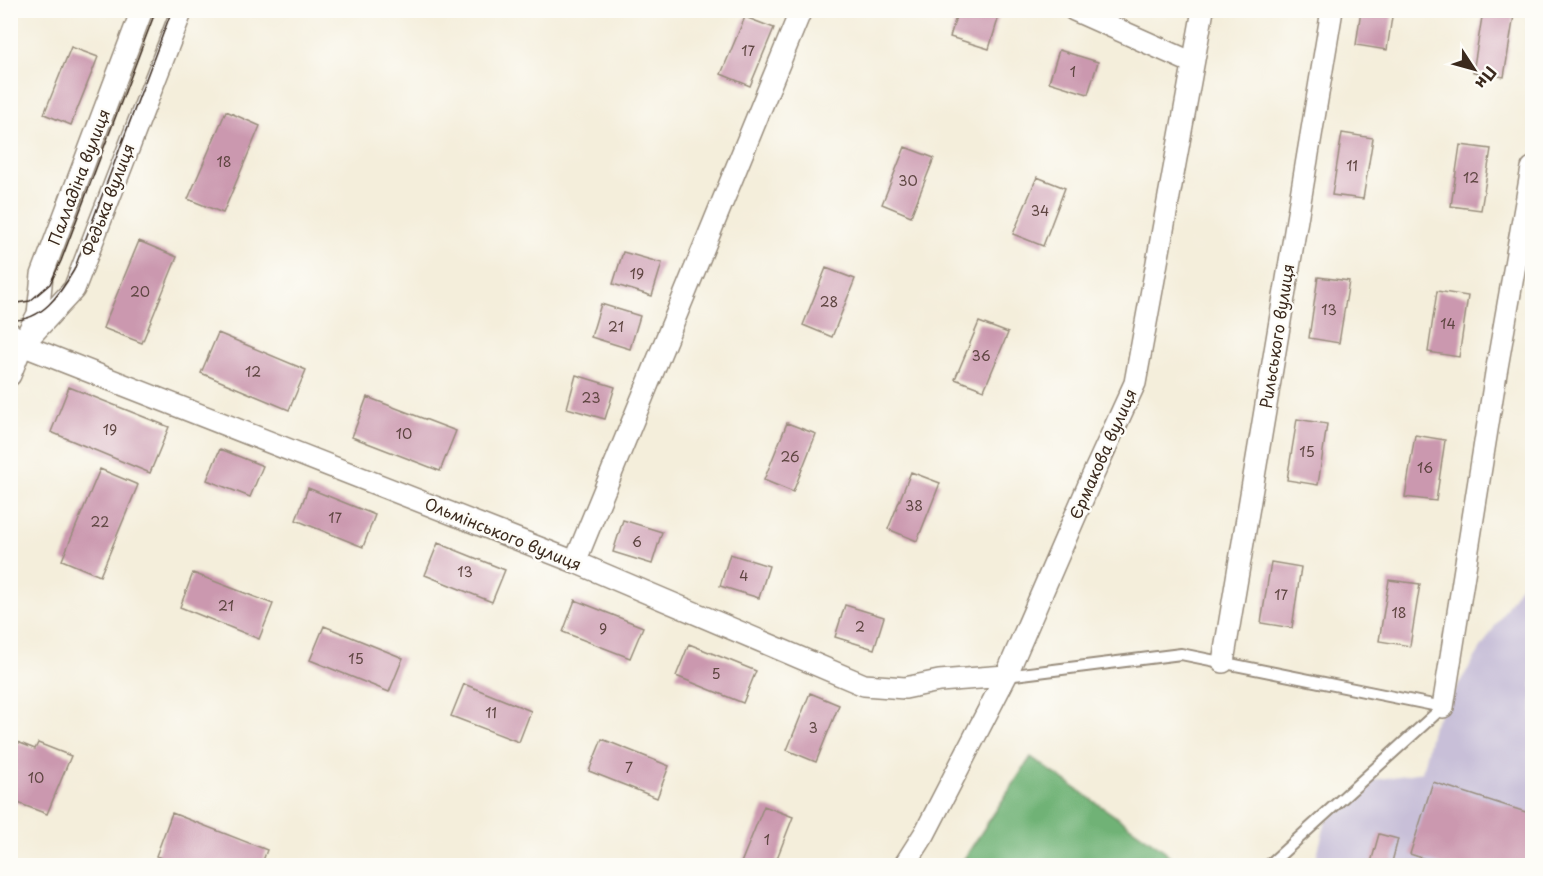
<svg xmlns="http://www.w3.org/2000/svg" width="1543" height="876" font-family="'Playpen Sans',sans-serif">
<rect width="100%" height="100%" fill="#fdfcf7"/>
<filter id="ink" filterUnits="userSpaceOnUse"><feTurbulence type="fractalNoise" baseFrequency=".0167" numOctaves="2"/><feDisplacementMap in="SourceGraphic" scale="12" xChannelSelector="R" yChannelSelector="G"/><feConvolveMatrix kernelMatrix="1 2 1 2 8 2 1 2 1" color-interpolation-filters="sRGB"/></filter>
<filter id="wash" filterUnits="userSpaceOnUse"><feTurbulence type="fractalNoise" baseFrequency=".008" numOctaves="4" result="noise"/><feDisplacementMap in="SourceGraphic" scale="24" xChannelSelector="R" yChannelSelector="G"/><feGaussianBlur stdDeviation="1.35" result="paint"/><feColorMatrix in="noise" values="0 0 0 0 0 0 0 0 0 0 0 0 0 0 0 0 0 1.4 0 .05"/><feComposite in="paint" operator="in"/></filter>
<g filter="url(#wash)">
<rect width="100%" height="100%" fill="#f4eedb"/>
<path fill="#c8bfd8" d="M1532,567V865L1314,866L1326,821L1369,781L1422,772L1433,725Z"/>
<path fill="#6fb276" stroke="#556e4a" stroke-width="1.5" d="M1031,757L1165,851L1176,865H960Z"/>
<g id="blocks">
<path fill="#cb98af" d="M958,10H980L999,16L989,49L950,37Z
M1361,10H1393L1387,50L1356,45Z
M1483,11L1514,15L1504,77L1473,72Z
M745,17L774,28L750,86L721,74Z
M71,47L98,57L71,125L44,114Z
M1059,50L1098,62L1088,94L1049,82Z
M226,111L260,126L223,213L188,199Z
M1342,133L1373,138L1363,199L1332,195Z
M1460,145L1491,149L1481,210L1451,206Z
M905,147L934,158L911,216L882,204Z
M1037,177L1065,188L1043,246L1013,234Z
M139,241L177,257L142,343L103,328Z
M623,252L662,263L652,296L613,284Z
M826,268L855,279L832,337L803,325Z
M1318,277L1349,281L1339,343L1309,338Z
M1437,291L1468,296L1459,357L1428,352Z
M601,304L640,316L630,349L591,337Z
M979,322L1008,333L984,390L955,379Z
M218,333L306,370L289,410L201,373Z
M576,375L615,387L605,419L567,408Z
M69,387L169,427L150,473L51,432Z
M367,397L456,431L440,471L352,437Z
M1297,419L1327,424L1318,485L1287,480Z
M787,423L816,434L793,492L764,480Z
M1415,435L1445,440L1436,501L1405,497Z
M220,449L263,466L250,497L207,480Z
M100,469L138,485L100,576L62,560Z
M911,472L940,483L917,541L888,529Z
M308,488L375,515L363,547L296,520Z
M623,520L662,532L652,564L613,552Z
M438,543L505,570L492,602L425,575Z
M730,554L769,566L759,598L720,586Z
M1271,562L1301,567L1292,628L1261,623Z
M193,573L273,604L259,639L180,607Z
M1389,580L1420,584L1410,646L1379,641Z
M575,600L643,627L630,658L563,632Z
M845,605L884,617L874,649L835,637Z
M324,626L403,658L389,692L310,660Z
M689,644L756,671L743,703L676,676Z
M464,684L531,711L519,742L451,716Z
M810,693L839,705L816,762L787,750Z
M10,739L35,749L38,743L71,756L47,814L10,800Z
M602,739L669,766L657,798L589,771Z
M1433,782L1532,814V866H1446L1410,854Z
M764,806L793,817L774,866H747L741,863Z
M172,813L267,850L261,866H180L156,856Z
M1379,834L1398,839L1391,866H1370Z"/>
</g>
</g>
<g filter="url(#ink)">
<use href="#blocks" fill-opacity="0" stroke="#988c7c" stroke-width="1.5"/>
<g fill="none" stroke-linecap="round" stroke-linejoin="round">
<g stroke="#988c7c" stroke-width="14">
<path id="lane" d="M1006,676L1181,654L1443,707
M1268,866L1443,707"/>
</g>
<g stroke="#988c7c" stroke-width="24">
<path id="street" d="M1074,10L1193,63
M29,331L38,314L42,275L142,10
M10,333L22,345L575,562L864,685L905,688L939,681L1006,676
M10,375L22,345L74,289L182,10
M575,562L801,10
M1223,662L1332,10
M1443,707L1496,373L1532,168
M904,866L925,833L1006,676L1093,475L1135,383L1203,10"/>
</g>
<use href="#lane" stroke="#fff" stroke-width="10"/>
<use href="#street" stroke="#fff" stroke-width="21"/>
<path stroke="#3b2a1e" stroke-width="1.5" d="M10,304L30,301L50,284L61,261L156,10
M10,320C42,322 60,294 74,270L172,10"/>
</g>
</g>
<g text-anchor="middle" stroke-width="5" stroke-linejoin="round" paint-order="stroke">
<g font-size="14" fill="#5f4642">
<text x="748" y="56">17</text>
<text x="1073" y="77">1</text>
<text x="224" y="167">18</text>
<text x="1352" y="171">11</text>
<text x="1471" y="183">12</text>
<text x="908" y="186">30</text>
<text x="1040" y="216">34</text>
<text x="637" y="279">19</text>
<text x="140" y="297">20</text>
<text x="829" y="307">28</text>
<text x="1329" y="315">13</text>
<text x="1448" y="329">14</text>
<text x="616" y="332">21</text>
<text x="981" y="361">36</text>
<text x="253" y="377">12</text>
<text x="591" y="403">23</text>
<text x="110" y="435">19</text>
<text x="404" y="439">10</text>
<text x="1307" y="457">15</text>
<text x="790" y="462">26</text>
<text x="1425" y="473">16</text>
<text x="914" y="511">38</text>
<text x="335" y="523">17</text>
<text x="100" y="527">22</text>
<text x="637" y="547">6</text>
<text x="465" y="577">13</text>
<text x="744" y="581">4</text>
<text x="1281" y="600">17</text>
<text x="226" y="611">21</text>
<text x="1399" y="618">18</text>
<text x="860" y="632">2</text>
<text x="603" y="634">9</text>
<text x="356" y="664">15</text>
<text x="716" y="679">5</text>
<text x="491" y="718">11</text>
<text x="813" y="733">3</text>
<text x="629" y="773">7</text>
<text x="36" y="783">10</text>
<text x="767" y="845">1</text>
</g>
<g font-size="16" fill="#3b2a1e" stroke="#fdfcf7">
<text transform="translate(79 177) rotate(-69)" y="6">Палладіна вулиця</text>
<text transform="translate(108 200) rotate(-69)" y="6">Федька вулиця</text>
<text transform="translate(1277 336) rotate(-81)" y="6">Рильського вулиця</text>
<text transform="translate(1103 454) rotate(-66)" y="6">Єрмакова вулиця</text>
<text transform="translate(503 534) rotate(22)" y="6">Ольмінського вулиця</text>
</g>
</g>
<rect width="1543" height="876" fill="none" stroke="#fdfcf7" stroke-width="36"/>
<g transform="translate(1474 69) rotate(126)" stroke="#fdfcf7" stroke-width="4.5" paint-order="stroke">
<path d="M0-4.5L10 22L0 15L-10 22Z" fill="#3b2a1e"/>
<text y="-9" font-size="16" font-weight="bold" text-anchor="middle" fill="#3b2a1e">Пн</text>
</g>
</svg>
